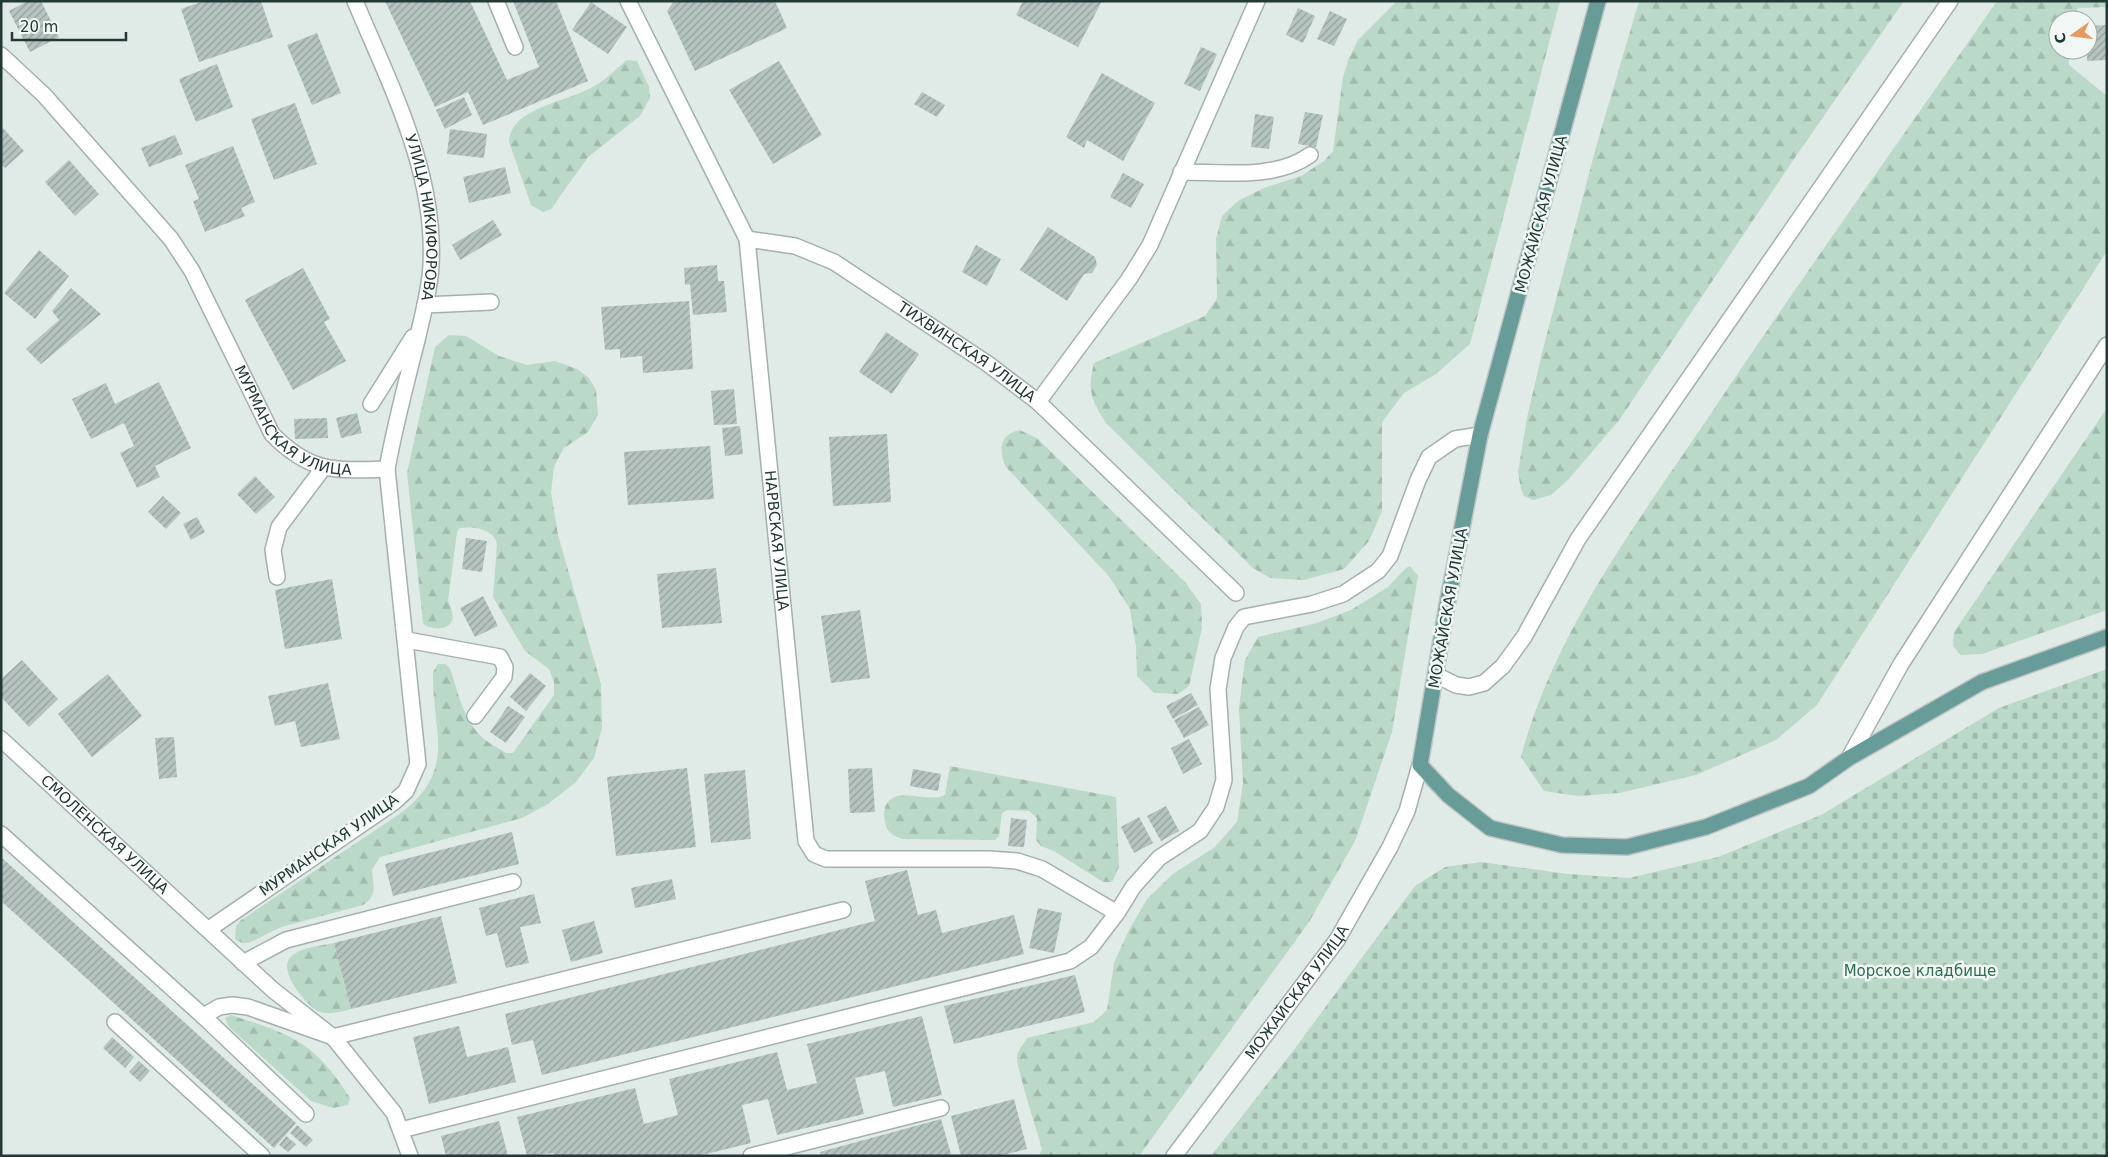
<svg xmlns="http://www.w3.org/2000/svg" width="2108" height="1157" font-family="'DejaVu Sans',sans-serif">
<defs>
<pattern id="forest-firs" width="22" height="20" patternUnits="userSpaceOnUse" patternTransform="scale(1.25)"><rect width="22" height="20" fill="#bad9c8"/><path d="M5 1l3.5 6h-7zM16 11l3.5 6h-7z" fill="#a0bbac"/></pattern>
<pattern id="cemetery-stones" width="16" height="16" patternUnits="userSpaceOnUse" patternTransform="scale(1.25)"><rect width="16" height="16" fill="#bad9c8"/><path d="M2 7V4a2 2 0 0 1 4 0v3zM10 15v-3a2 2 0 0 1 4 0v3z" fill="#a0bbac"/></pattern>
<pattern id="building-hatch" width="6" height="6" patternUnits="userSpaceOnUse" patternTransform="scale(1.25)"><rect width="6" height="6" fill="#b6c4c0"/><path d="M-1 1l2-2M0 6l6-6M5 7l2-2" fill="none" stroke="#94a09d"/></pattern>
</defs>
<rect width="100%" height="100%" fill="#e0eae7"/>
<path fill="url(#forest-firs)" d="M1397,1H1560L1470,344L1436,374L1404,393L1382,422V511L1369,541L1344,569L1304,580L1270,578L1253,568L1106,423C1091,399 1087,391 1094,363L1205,316L1217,298L1216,239L1222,216L1238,201L1264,188L1301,176L1324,161L1333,151L1343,77L1349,58L1358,40Z
M1639,1H1904L1796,156L1620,419L1568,480L1551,495L1533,500L1524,496L1521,489L1518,472L1527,418L1542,353L1596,147Z
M1997,1H2107V7L2078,8L2073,20H2058V50H2068L2069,65L2107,96V251L1817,705L1776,740L1696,775L1619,793L1578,796L1544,791L1521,757C1553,636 1630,533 1699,431C1796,286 1897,144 1997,1Z
M627,60L637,61L649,87L650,98L640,116L588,157L551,209L543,212L531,205L509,142C511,106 571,102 596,85C607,79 617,68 627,60Z
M449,335L466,336L499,356L527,365L555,361L577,369L589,378L596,390L598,414L588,432L564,448L554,466L551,492L558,535L601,684L602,728L594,758L576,782L548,804L522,818L380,857L372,870C373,886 378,895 363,905L281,927L249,943H242L235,939L236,926L240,921L401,813C458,769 432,732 433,672L438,664H445L450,668C458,692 463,720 483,738C490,744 499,748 506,753H513L554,695V682L549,669L525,651L493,597L497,544C494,529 474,526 460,528L457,532L448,601C450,606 454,614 452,621C448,631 429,630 423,623L407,473L435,347Z
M2107,408V610L1982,654L1961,655L1953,646L1954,632Z
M1020,430L1038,439L1185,582L1201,604L1202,628L1189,686L1178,694L1154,693L1137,676L1136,647L1130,609L1108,575L1005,466C999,449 999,434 1020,430Z
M1410,566L1418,576L1392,732L1355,841L1309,922L1139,1156H1039L1042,1149C1038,1133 1015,1064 1017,1055C1019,1049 1024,1043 1027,1038L1094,1022L1107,1010L1114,963L1129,930L1147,899L1173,874L1215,847L1237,822L1243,783L1239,709L1242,683L1245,660L1258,637L1317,623L1351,610L1388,587L1406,568Z
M950,766L1116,797L1119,867L1112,882H1103L1054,851L1041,846L1036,840L1037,818L1029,811L1007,810L1002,813L999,836L995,840L903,839C896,837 891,835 887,828C884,822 883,812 886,805C896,785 928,804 945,795Z
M334,943L351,1009C340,1012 327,1016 316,1010C305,1003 278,971 290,958C299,947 321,946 334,943Z
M231,1015C292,1035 314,1041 350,1098L348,1105L333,1108L311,1101L229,1027L225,1018Z"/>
<path fill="url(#cemetery-stones)" d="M2107,669V1156H1211L1293,1051L1415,886L1445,867L1481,862L1568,874L1629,878L1718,857L1821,815L1999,708Z"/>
<path fill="url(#building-hatch)" d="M28,1H41L59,37L30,52L9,11Z
M204,1H261L273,37L199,62L181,9Z
M385,1H470L507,80L539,67L513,1H556L588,81L483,125L468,92L435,107Z
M674,1H775L787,28L695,71L667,11Z
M1023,1H1102L1078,47L1016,15Z
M591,2L627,27L608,54L572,30Z
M1298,8L1315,16L1303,43L1286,35Z
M1330,11L1347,19L1334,46L1317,39Z
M2107,25V60L2087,61L2088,26Z
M317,33L341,93L312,105L287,45Z
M1201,47L1217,54L1200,91L1184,84Z
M779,61L822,135L773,164L729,90Z
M217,64L233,107L196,122L179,79Z
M1102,73L1155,103L1123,161L1087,140L1084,148L1066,137Z
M922,92L945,105L937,117L914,104Z
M464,97L472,115L445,129L436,110Z
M295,103L317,164L274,180L251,119Z
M1305,112L1323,115L1316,147L1298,144Z
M1255,114L1274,117L1269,149L1251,147Z
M1,126L24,151L5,168L1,164Z
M450,129L487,134L484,158L447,154Z
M175,135L183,154L149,167L141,148Z
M233,146L255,202L241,208L245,216L205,232L193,201L199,199L185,165Z
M69,160L99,194L75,216L45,182Z
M505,167L511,193L469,203L463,177Z
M1123,173L1144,184L1131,208L1110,197Z
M493,220L502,235L460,260L452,245Z
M1048,227L1095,257L1097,265L1092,273L1084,274L1067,301L1020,270Z
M976,245L1001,259L987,286L962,272Z
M39,250L69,276L35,319L4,293Z
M717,265L718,281H724L727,312L693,315L690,284L685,285L684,268Z
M303,268L330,319L324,322L346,361L293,390L245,300Z
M71,288L101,314L41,364L26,349L59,320L52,311Z
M689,301L693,369L643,373L642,356L620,358V349L605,350L601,307Z
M886,332L919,354L892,394L859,372Z
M159,382L191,448L155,466L160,477L137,488L120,453L134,446L124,423L91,439L72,399L106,383L115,404Z
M734,389L737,424L714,425L711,391Z
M357,413L362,433L341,438L336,418Z
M327,418L328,438L295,439L294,419Z
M740,426L743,454L725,456L722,428Z
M887,434L891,502L833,506L829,437Z
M710,446L714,499L628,505L624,452Z
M255,476L275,497L256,514L237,494Z
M163,496L181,513L166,529L148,512Z
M197,517L205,532L191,540L183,524Z
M466,538L487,541L482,572L462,569Z
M716,568L722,623L662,628L657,574Z
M332,579L342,639L285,649L275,590Z
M483,596L498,626L475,637L460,608Z
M860,610L870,678L831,683L821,616Z
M22,660L58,699L29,727L1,697V679Z
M530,673L546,686L526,711L510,697Z
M108,674L142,716L92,757L58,714Z
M328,683L340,739L301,747L295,721L275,726L268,696Z
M1191,693L1198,705L1173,719L1166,706Z
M508,706L525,717L506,743L490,732Z
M1199,707L1209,725L1184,738L1174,720Z
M174,737L177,777L159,779L155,738Z
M1189,739L1202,764L1183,774L1171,748Z
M687,768L696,847L616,856L607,777Z
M872,768L875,812L850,813L848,769Z
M913,769L941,774L938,791L910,786Z
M745,770L751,839L711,843L704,774Z
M1166,806L1179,831L1161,841L1147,816Z
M1139,817L1153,843L1134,853L1121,827Z
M1011,818L1027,820L1024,847L1008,846Z
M512,832L519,864L393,896L385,864Z
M1,857L296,1123L274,1148L1,901Z
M907,870L918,915L936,910L942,933L1014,915L1024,954L542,1075L533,1040L512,1045L505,1014L875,921L865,881Z
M672,879L676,899L635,908L631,888Z
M534,894L541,923L520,927L529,963L506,968L497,933L486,936L479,908Z
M1038,908L1062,913L1054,953L1029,948Z
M441,916L457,983L351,1009L334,943Z
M594,921L603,953L571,962L562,930Z
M1075,975L1085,1012L954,1044L944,1006Z
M922,1016L942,1095L893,1107L885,1071L855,1078L864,1114L777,1135L768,1099L742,1105L751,1143L698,1156H554L553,1153L527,1156L517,1117L635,1088L644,1124L678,1115L669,1079L777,1052L787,1090L817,1083L807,1044Z
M459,1026L467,1057L508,1047L516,1082L429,1104L413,1037Z
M112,1037L134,1057L125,1068L103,1048Z
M139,1061L150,1071L140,1082L129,1072Z
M1014,1099L1027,1149L1000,1156H961L951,1116Z
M941,1119L951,1154L944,1156H821L820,1152Z
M499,1121L508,1156H446L441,1136Z
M297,1125L313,1140L306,1147L290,1133Z
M286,1136L296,1144L288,1152L279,1145Z"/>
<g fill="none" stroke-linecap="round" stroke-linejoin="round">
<g stroke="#a3b1ae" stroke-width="18">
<g id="minor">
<path id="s1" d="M355,1C390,85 436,172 431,265C430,289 423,313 418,336C407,380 395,424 387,469"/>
<path d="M496,1L515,47"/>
<path id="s2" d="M628,1L747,239L806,841L814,854L826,859H989L1017,861L1042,869L1117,913"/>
<path id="s3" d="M1,55L44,95L171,239L192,271L272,434C310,473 335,471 387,469L418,764L406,791L394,802L209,929"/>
<path d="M1181,172C1223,172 1275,180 1310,155"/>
<path id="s4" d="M747,239L795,246L834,262L988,364L1038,402L1236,593"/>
<path d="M425,305L491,302"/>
<path d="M1038,402L1129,279L1150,245L1257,1"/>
<path d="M371,404L413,337"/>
<path d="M277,577L273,550L279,527L324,467"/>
<path d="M407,640L500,657L505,667L504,677L475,716"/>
<path d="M1436,675L1456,685L1469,687L1484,683L1503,666L1524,637L1578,539L1950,1"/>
<path id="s5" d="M1,739L273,990L333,1037L394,1113L410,1156"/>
<path d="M1849,758L1901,664L2107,345"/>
<path d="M1,834L203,1016L306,1114"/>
<path d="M243,963L286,940L513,882"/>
<path d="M203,1016L219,1007L232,1005L248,1007L333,1037L843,910"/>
<path d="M115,1022L262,1156"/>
<path d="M401,1130L1070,961L1091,947L1117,913L1133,887L1159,858L1200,831L1216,807L1224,780L1218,689L1223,658L1236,627L1244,617L1312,604L1343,594L1378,571L1390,556L1418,480L1429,457L1455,439L1480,435"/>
<path d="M751,1156L941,1108"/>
<path id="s6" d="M1174,1156L1337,940L1390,847L1407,811L1420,765"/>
</g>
</g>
<g stroke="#bdc4c3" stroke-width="18">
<path id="major" d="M1598,1L1480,435L1447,605L1420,765L1448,795L1490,828L1562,845L1627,847L1706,827L1809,786L1849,758L1982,682L2107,637"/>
</g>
<use href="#minor" stroke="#fff" stroke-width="15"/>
<use href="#major" stroke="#689c98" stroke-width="15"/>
</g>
<g text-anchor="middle" stroke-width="5" stroke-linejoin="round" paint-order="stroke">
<g font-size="15" fill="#223936" stroke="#f0f7f4">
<text transform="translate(1541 214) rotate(-75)" y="5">МОЖАЙСКАЯ УЛИЦА</text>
<text dy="5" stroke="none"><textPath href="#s1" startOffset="229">УЛИЦА НИКИФОРОВА</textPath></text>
<text dy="5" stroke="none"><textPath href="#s4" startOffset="251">ТИХВИНСКАЯ УЛИЦА</textPath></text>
<text dy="5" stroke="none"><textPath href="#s3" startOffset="478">МУРМАНСКАЯ УЛИЦА</textPath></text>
<text dy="5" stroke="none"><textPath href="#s2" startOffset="569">НАРВСКАЯ УЛИЦА</textPath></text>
<text transform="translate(1448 608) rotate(-80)" y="5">МОЖАЙСКАЯ УЛИЦА</text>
<text dy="5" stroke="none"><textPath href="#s5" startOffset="141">СМОЛЕНСКАЯ УЛИЦА</textPath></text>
<text transform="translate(329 845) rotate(-35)" y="5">МУРМАНСКАЯ УЛИЦА</text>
<text dy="5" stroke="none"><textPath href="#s6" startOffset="205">МОЖАЙСКАЯ УЛИЦА</textPath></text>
</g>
<g font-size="15" fill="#306c52" stroke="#f0f7f4">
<text x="1920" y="976">Морское кладбище</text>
</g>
</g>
<rect width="2108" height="1157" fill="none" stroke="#223936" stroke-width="5"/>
<g transform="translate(2073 35) rotate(256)"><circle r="24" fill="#f0f7f4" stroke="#9eaba8"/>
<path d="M0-4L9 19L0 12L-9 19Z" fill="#e69a61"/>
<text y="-8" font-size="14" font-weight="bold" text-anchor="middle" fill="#223936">С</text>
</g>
<path d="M12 32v8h114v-8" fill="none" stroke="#223936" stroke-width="2.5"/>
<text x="20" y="32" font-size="15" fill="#223936" stroke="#f0f7f4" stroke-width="4" paint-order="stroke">20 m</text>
</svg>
